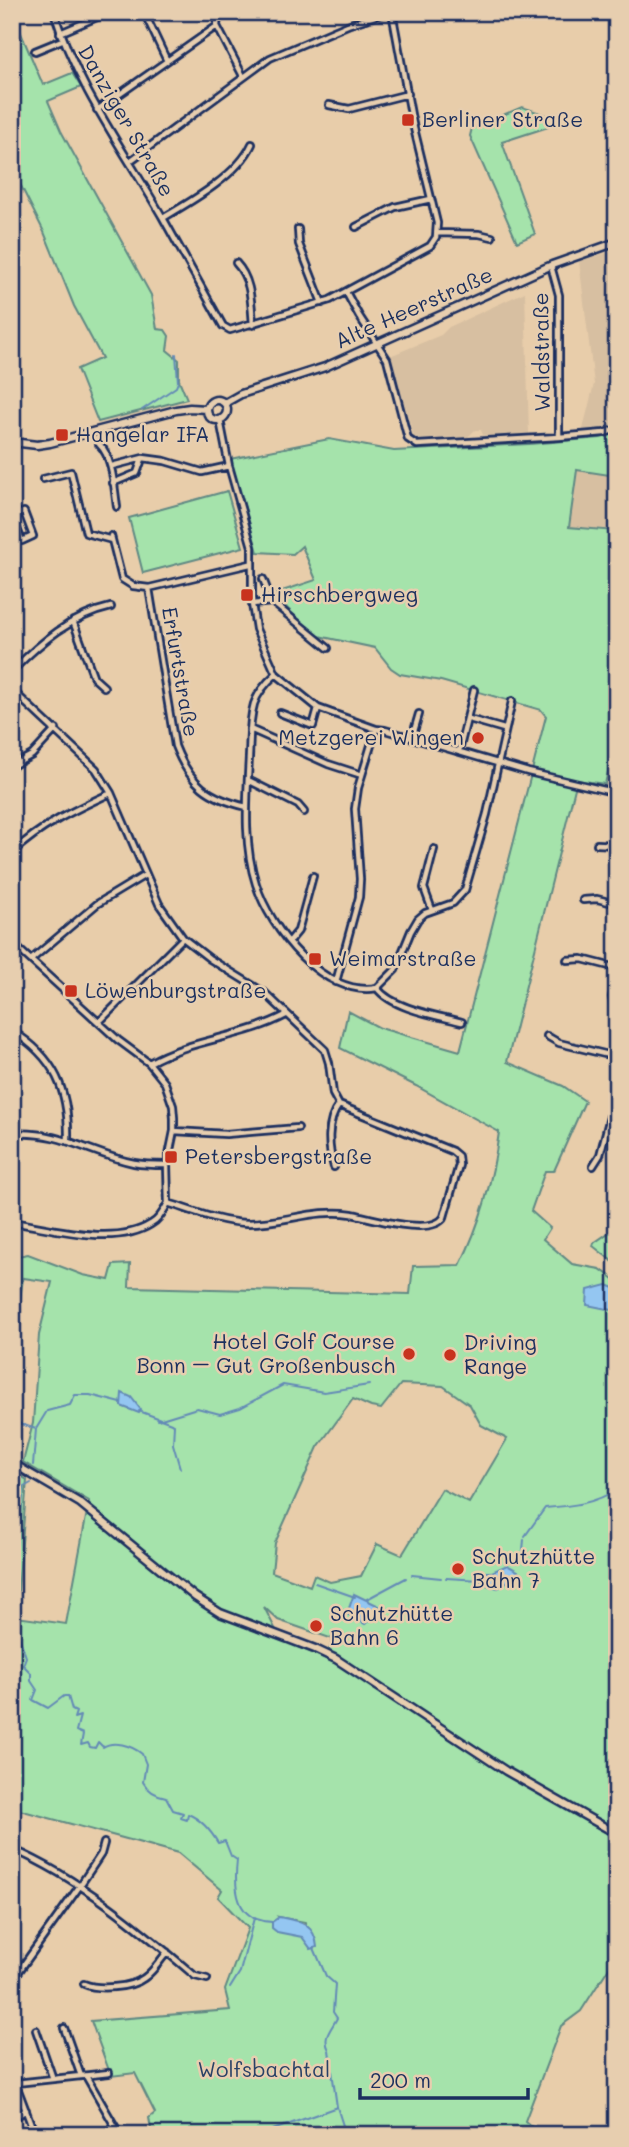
<svg xmlns="http://www.w3.org/2000/svg" width="629" height="2147" font-family="Mali,sans-serif">
<rect width="100%" height="100%" fill="#e8cdaa"/>
<filter id="ink" filterUnits="userSpaceOnUse"><feTurbulence type="fractalNoise" baseFrequency=".0143" numOctaves="2"/><feDisplacementMap in="SourceGraphic" scale="14" xChannelSelector="R" yChannelSelector="G"/><feConvolveMatrix kernelMatrix="1 2 1 2 8 2 1 2 1" color-interpolation-filters="sRGB"/></filter>
<g filter="url(#ink)">
<path fill="#d7bfa1" d="M617,250V425L582,433L594,384L579,261Z
M525,292L529,434L490,437L483,435L481,430H475L467,438L420,439L414,437L390,356L441,335L449,327Z
M577,470L616,476V531L569,528Z"/>
<path fill="#a5e3ab" stroke="#608984" stroke-width="2" fill-rule="evenodd" d="M12,12L43,85L72,73L81,87L48,101L61,131L151,295L157,329L165,330L169,336L167,350L179,360V380L187,399L98,422L77,369L102,358L74,306L44,232L12,168Z
M522,107L546,115L548,127L502,142L535,234L517,242L470,136L472,128Z
M617,433V455L610,456L614,473H617V733L605,784L577,780L507,1062L563,1086L585,1101L554,1171H545L531,1211L550,1228L543,1239L572,1264L600,1269L617,1281V1955L581,2011L561,2026L525,2121L541,2135H152L149,2118L155,2113L135,2073L111,2076L91,2021L230,2010L225,1990L248,1928L218,1897L222,1890L178,1853L12,1808V1470L27,1480L16,1617L66,1624L89,1501L23,1462L33,1423L39,1335L52,1282L23,1278L12,1356V1257L28,1254L83,1275L109,1280L113,1265L130,1264L129,1287L410,1294L413,1266L460,1265C481,1223 493,1179 499,1132L416,1086L340,1048L348,1011L380,1028L460,1051L546,716L541,710L441,681L400,674L391,668L375,648L314,635L273,594L316,580L302,546L293,554L258,552L230,459L329,439L394,451L529,444L600,438ZM577,470L616,476L615,531L569,527ZM401,1384L443,1386L470,1405L481,1425L507,1439L469,1503L442,1489L402,1555L377,1544L361,1576L330,1582L314,1575L310,1586L272,1572L275,1543L318,1447L353,1399L371,1407L381,1409ZM264,1607L278,1620L333,1639L326,1659L281,1640ZM279,1917L305,1922L311,1949L306,1940Z
M227,491L243,547L143,573L129,518Z
M617,1227V1265L593,1246L594,1243Z"/>
<path fill="#94c6f1" stroke="#648ab6" stroke-width="2" d="M607,1285L617,1289V1311L587,1305L588,1290Z
M122,1393L131,1397L141,1410L139,1413L121,1406Z
M507,1565L518,1571V1574L498,1588L483,1584L480,1580L486,1572H492Z
M354,1594L379,1606L380,1614L365,1624L347,1614Z
M279,1917C299,1921 315,1923 317,1947L311,1949L302,1937L277,1932L272,1928V1922Z"/>
<g fill="none" stroke-linecap="round" stroke-linejoin="round">
<path stroke="#648ab6" stroke-width="2" d="M142,410L176,387L178,382L176,354
M139,1411L174,1424L173,1444L180,1468
M158,1420L197,1408L220,1414L240,1408L283,1385L324,1392L369,1385
M12,1421L36,1429L33,1465
M36,1429L47,1411L70,1405L75,1395H90L121,1403
M525,1536L545,1508C571,1506 595,1504 617,1489
M523,1550L524,1540
M412,1575L441,1578
M12,1578L24,1487L31,1483
M446,1578L480,1580
M315,1583L355,1597
M367,1599L406,1578
M12,1615L26,1657L23,1665L31,1673V1681L37,1690L33,1700L48,1708L64,1696H68L72,1710L76,1712L74,1718L80,1716L76,1731L83,1734L81,1745L88,1743L90,1747L95,1748L98,1742L103,1747C113,1740 131,1745 142,1754L146,1764L143,1782C148,1791 155,1795 166,1797L173,1810L183,1813L181,1818L187,1820L188,1814C200,1819 211,1831 218,1843L225,1841L231,1856L237,1860C234,1888 235,1921 272,1922
M314,1948L326,1976L335,1984L333,2012L337,2018C331,2030 322,2037 329,2050L337,2107L346,2135
M230,1988L240,1972L254,1918
M259,2135L337,2107"/>
<g stroke="#1b2f5e" stroke-width="10">
<path id="minor" d="M54,12C77,87 124,150 163,218C192,201 238,175 252,144
M144,12L167,61
M218,12L217,26L243,76
M60,33L109,12
M35,51L62,40
M329,105L349,109L408,94
M97,110L217,26
M130,161L270,58L350,24L387,12
M163,218L223,326L230,330L330,300L430,246L436,237L437,223L412,120L392,12
M356,227L395,207L431,199
M298,229L299,244L322,303
M437,233L479,234L492,237
M236,263C252,280 251,303 253,325
M551,266L559,295V437
M346,292L359,316L387,359L408,439L417,445L559,437L604,433L617,429
M220,420L229,466L252,547V604L256,629L276,674L318,708L376,729L385,730L528,772L617,793
M99,444C113,457 114,487 117,507
M112,466L143,458L165,461L202,472L229,466
M43,479L71,472L86,533L112,540
M113,483L137,473L142,459
M12,516L24,512L33,536L22,541L12,517
M111,536L122,579L133,586L149,588L250,564
M263,579L272,602
M149,588L175,746C190,784 208,798 247,807
M252,604L272,602L328,648
M73,621L94,678L104,687
M12,671C41,642 71,616 111,607
M276,674C267,682 258,692 254,704C249,721 250,739 249,757C247,799 243,844 256,884C270,929 324,998 377,988L395,970L411,931L418,919L425,913L453,903L465,890L487,814L512,701
M12,690L96,769L111,793L159,904L183,938L210,959L265,993L325,1050L329,1063L333,1094L339,1105L452,1151L458,1156L459,1165L444,1217C432,1237 372,1218 352,1214C316,1208 282,1224 246,1223C220,1222 193,1211 168,1203
M280,713L313,726L318,708
M469,719L504,729
M250,729L328,764L362,775
M412,738L419,714
M459,751L474,690
M12,766L32,755L56,729
M248,780L298,805L304,812
M597,844L617,845
M12,853C40,826 76,809 111,793
M583,900L597,899L617,904
M432,910L424,888L434,849
M289,942L298,931L313,876
M12,943L118,1040L149,1063L165,1083L173,1106L174,1118V1131L167,1165L168,1203
M32,959L97,904L145,875
M567,960L582,959L617,968
M617,978L612,997L617,1021
M336,982L359,897L360,879L355,809L358,788L376,729
M377,988C392,1009 439,1016 462,1022
M99,1022L183,938
M12,1031C55,1057 69,1091 68,1139
M547,1036L559,1043L617,1057
M149,1063C191,1039 243,1038 286,1015
M174,1131L226,1134L298,1128
M12,1134C60,1130 90,1154 134,1163C144,1165 156,1165 167,1165
M593,1166L600,1155L617,1090
M334,1167C328,1148 326,1122 339,1105
M12,1222C52,1228 115,1247 151,1224C159,1220 164,1211 168,1203
M12,1849C80,1878 140,1929 195,1976L207,1979
M12,1981L79,1887L101,1854L104,1843
M84,1984C98,1990 131,1988 144,1978C153,1972 160,1961 167,1952
M64,2028L81,2076
M36,2030L53,2079
M12,2074L35,2135
M86,2076L120,2135
M16,2083L109,2073
M12,2119L26,2110"/>
</g>
<g stroke="#1b2f5e" stroke-width="11">
<path id="tertiary" d="M207 410a10 10 0 1 1 20 0a10 10 0 1 1-20 0Z
M225,403L241,394L325,367L552,265L617,242
M12,442L37,445L50,443L176,410L190,408L206,409
M12,1463L80,1503L195,1597L220,1613L315,1649L336,1659L506,1771L617,1834"/>
</g>
<use href="#minor" stroke="#e7ceaf" stroke-width="4.5"/>
<use href="#tertiary" stroke="#e7ceaf" stroke-width="6"/>
</g>
</g>
<g fill="#c8321e" stroke="#e7ceaf" stroke-width="2.5">
<rect x="401" y="113" width="14" height="14" rx="3.5"/>
<rect x="55" y="428" width="14" height="14" rx="3.5"/>
<rect x="240" y="588" width="14" height="14" rx="3.5"/>
<circle cx="478" cy="738" r="7"/>
<rect x="308" y="952" width="14" height="14" rx="3.5"/>
<rect x="64" y="984" width="14" height="14" rx="3.5"/>
<rect x="164" y="1150" width="14" height="14" rx="3.5"/>
<circle cx="409" cy="1354" r="7"/>
<circle cx="450" cy="1355" r="7"/>
<circle cx="458" cy="1569" r="7"/>
<circle cx="316" cy="1626" r="7"/>
</g>
<g text-anchor="middle" stroke-width="5" stroke-linejoin="round" paint-order="stroke">
<g font-size="21" fill="#1b2f5e" stroke="#e7ceaf" text-anchor="start">
<text x="422" y="127">Berliner Straße</text>
<text x="76" y="442">Hangelar IFA</text>
<text x="261" y="602">Hirschbergweg</text>
<text x="464" y="745" text-anchor="end">Metzgerei Wingen</text>
<text x="329" y="966">Weimarstraße</text>
<text x="85" y="998">Löwenburgstraße</text>
<text x="185" y="1164">Petersbergstraße</text>
<text x="395" y="1349" text-anchor="end">Hotel Golf Course<tspan x="395" dy="24">Bonn – Gut Großenbusch</tspan></text>
<text x="464" y="1350">Driving<tspan x="464" dy="24">Range</tspan></text>
<text x="472" y="1564">Schutzhütte<tspan x="472" dy="24">Bahn 7</tspan></text>
<text x="330" y="1621">Schutzhütte<tspan x="330" dy="24">Bahn 6</tspan></text>
</g>
<g font-size="21" fill="#1b2f5e" stroke="#e7ceaf">
<text transform="translate(126 121) rotate(60)" y="7">Danziger Straße</text>
<text transform="translate(414 308) rotate(-24)" y="7">Alte Heerstraße</text>
<text transform="translate(542 352) rotate(-91)" y="7">Waldstraße</text>
<text transform="translate(180 672) rotate(80)" y="7">Erfurtstraße</text>
</g>
<g font-size="21" fill="#294166" stroke="#e7ceaf">
<text x="264" y="2077">Wolfsbachtal</text>
</g>
</g>
<rect width="629" height="2147" fill="none" stroke="#e7ceaf" stroke-width="42"/>
<rect x="21" y="21" width="587" height="2105" fill="none" stroke="#1b2f5e" stroke-width="2.5" filter="url(#ink)"/>
<path d="M360 2088v10h168v-10" fill="none" stroke="#1b2f5e" stroke-width="3.5"/>
<text x="370" y="2088" font-size="21" fill="#1b2f5e" stroke="#e7ceaf" stroke-width="5" paint-order="stroke">200 m</text>
</svg>
